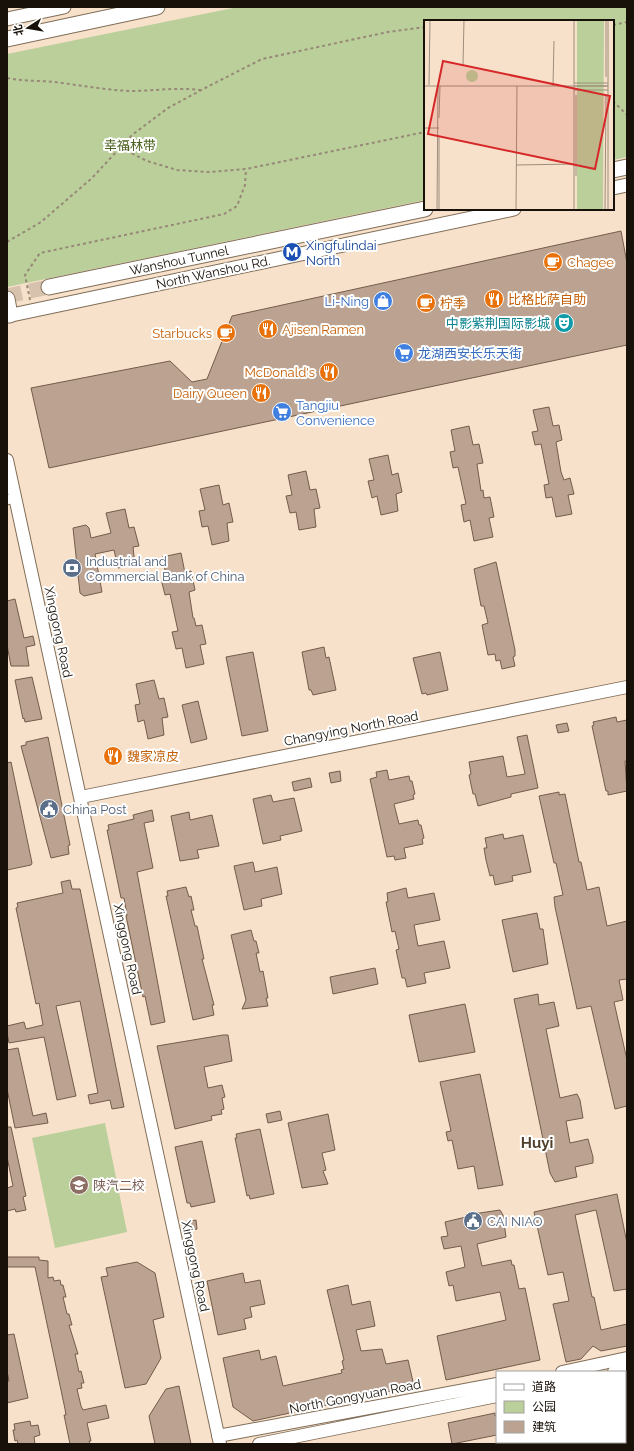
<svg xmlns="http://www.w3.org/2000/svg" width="634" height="1451" font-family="Raleway,'Noto Sans SC',sans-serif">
<rect width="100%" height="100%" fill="#f7e1ca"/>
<path fill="#bacf9a" d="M238,7H627V157L613,160V21H425V200L7,287V54Z
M105,1123L127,1232L55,1248L32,1138Z"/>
<path fill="#bca391" stroke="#725c4b" d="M621,231L627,263V345L49,468L31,388L170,361L192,382L207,379L232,316Z
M549,407L553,426L559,425L562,440L556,442L561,472L564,480L570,478L574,494L568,495L572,514L556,517L552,497L546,498L544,485L549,484L541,444L535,445L532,432L538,431L533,410Z
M469,426L473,445L479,444L483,463L477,464L481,491L483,490L484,498L490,497L494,517L489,518L493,537L474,541L470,520L464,522L461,505L466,504L458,467L453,468L450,452L455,451L451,430Z
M388,455L392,475L398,473L402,492L396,494L398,511L381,515L377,496L372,498L368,481L374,480L369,459Z
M306,471L310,490L316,489L320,508L314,509L316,527L299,530L296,512L290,513L286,496L292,495L288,475Z
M219,485L223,505L229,503L233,522L227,523L229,541L212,545L208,526L202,527L199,511L205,510L200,489Z
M125,509L129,528L134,527L139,546L133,547L135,565L118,568L114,550L95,554L102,592L84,596L80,593L73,528L86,525L89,528L91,538L111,533L106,513Z
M181,553L185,573L191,571L195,590L189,592L193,618H194L196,626L202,625L206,644L200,645L204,664L186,668L182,648L176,649L172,632L178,631L170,594L165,595L161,579L167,578L162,557Z
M496,562L515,650V656L513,657L515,666L502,669L500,660L496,661L495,654L488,655L482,625L488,623L484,606H481L474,569Z
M15,599L24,638L33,636L35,645L26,647L29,666H11L7,645V601Z
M324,647L326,658L329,657L336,690L313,695L311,690H309L302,652Z
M253,652L268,731L242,736L226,657Z
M440,652L448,690L427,695L426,693L422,694L413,658Z
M32,677L42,719L25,722L24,718L23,719L15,680Z
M154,680L159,699L164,698L168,717L162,718L164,735L148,739L144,720L138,722L135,705L140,704L136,684Z
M198,701L207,739L191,743L182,705Z
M616,717L617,722L627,720V761H625L627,791L608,795V791H606L592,726L594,725L593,722Z
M567,723L569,731L558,733L556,725Z
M527,735L538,788L511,794V797L478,806L475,794H473L469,775L471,774L469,762L503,756L507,777L525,774L517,737Z
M48,737L70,845L68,846L69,854L51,858L21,746L26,745V742Z
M11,762L32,863L31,865L7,870V763Z
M387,770L389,780L409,776L410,781H412L415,794L413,795L414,799L394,804L399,824L418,820L419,825H421L424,838L422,839L423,844L404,848L406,858L395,860L394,856L387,857L370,779L377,777L376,772Z
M340,771L341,781L331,783L329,773Z
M310,778L312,787L294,791L292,782Z
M559,792V795L565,794L579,862H581L587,890L599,887L607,926L627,921V979L619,980L623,1000L614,1002L627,1060V1106L615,1109L591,1006L577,1009L555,907L554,897L563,895L556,863H554L539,796Z
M271,795L273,802L294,798L302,831L280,836L281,840L263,844L253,799Z
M152,810L154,821L144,823L153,868L137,872L165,1022L151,1025L145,996L143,997L126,916H127L124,898H121L107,830H109L108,825L134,819L133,815Z
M189,812L190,820L212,815L219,846L197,850L199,858L180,861L171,816Z
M503,834L504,839L523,835L531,872L512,876L513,881L495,885L493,875L490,876L486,860L484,848H487L485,838Z
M253,862L255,872L277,867L282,894L261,899L262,906L244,910L234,866Z
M70,880L72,889H80L124,1107L112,1109L110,1100L90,1104L88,1095L98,1093L80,1001L56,1006L76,1096L57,1100L44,1037L9,1043L7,1033V1026L24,1022L26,1029L43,1025L39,1003L36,1004L16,908L18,907L17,903L63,893L61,882Z
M186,887L189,897L191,896L194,910H191L195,926H197L204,959H202L214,1005H212L214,1015L193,1020L166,896H168L167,891Z
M406,888L408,898L434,893L440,920L414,925L418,946L444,941L450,968L424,973L426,983L407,987L405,978H402L396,950L399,949L395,931L392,932L386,902H388L387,893Z
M537,913L540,929H543L548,964L513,972L502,920Z
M251,930L254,941H256L259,953H256L260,972L263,971L268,998H266L268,1006L242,1009L246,1000L231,935Z
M375,968L378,984L333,994L330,977Z
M538,994L539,1005L554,1002L559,1026L546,1029L560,1098L577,1094L580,1100L583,1118L566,1121L570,1143L588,1139L593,1157V1163L575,1167L577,1177L555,1182L550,1173L514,999Z
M465,1004L475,1052L419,1062L409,1015Z
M223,1035H228L232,1061L204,1067L208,1088L222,1085L225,1097L222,1098L224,1109L221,1110L222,1114L211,1116L212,1120L175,1129L157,1046Z
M18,1048L33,1116L46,1113L48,1123L15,1128L7,1089V1050Z
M480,1074L503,1185L478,1189L474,1166L458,1169L452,1140L448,1141L446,1132L451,1131L440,1082Z
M280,1111L282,1120L268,1123L266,1114Z
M328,1114L335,1150L322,1153L326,1170L323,1171L328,1184L302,1188L288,1123Z
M7,1127H11L26,1196L23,1197L26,1210L16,1212L15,1209L7,1211V1188L13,1186L7,1157Z
M260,1129L274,1194L250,1199L249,1195L247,1196L235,1138H237L236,1134Z
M202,1141L215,1202L191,1207L190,1203H187L175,1147Z
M617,1194L627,1243V1289L614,1291L596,1210L575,1215L592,1297H594L601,1330L627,1324V1346L601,1351L593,1346L581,1359L566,1362L553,1304L569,1301L563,1272L548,1275L534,1212Z
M500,1210L503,1215L506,1237L477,1244L482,1266L511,1260L512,1265H514L519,1289L525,1288L540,1360L446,1380L437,1336L506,1320L500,1292L456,1301L453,1285L449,1286L446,1272L465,1267L461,1246L444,1249L441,1237L448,1236L445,1222L466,1217V1215Z
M196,1220L197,1229L187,1231L186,1222Z
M7,1257H39V1260L48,1261V1278L53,1277L54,1281L60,1280L61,1285H63L66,1297H63L67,1314H69L72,1325H69L78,1354H75L79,1372L81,1371L84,1383H81L82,1388L77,1389L81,1406L83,1410L106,1405L109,1418L87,1423L91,1441H89L90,1444H70L64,1415H66L65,1409L35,1267H7Z
M137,1262L155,1273L164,1317L153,1320L161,1358L146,1384L125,1388L101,1277L108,1276L106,1268Z
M243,1273L245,1283L260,1280L265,1304L250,1307L252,1317L244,1319L246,1329L218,1335L207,1281Z
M348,1285L352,1305L370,1301L375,1326L356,1330L361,1351L382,1349L386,1364L408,1360L414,1386L253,1421L233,1407L223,1358L259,1350L261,1360L276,1356L283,1386L342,1373L341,1370L344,1369L342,1361L344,1360L327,1290Z
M14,1334L28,1398L7,1403V1381H9L7,1371V1335Z
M179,1386L191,1444H155L149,1416L166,1389Z
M495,1413V1416L497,1415V1435L452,1444L448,1423Z
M30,1421L31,1426L38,1425L40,1435L34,1437L35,1444H18L17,1440L15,1441L13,1430H15L14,1424Z"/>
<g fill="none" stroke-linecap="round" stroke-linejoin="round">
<path stroke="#d6c2ad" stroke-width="15" stroke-dasharray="15 8" stroke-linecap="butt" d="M7,296L49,287"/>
<g stroke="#816e59" stroke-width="11">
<path id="minor" d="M7,500L15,498
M583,1442V1444"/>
</g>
<g stroke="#816e59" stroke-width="14">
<path id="tertiary" d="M7,460L220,1444
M81,797L627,687
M562,1372L627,1358
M614,1372L627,1369
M218,1436L497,1384
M259,1444L497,1396"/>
</g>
<g stroke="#816e59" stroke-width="15">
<path id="secondary" d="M7,19L64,7
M613,188L627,185
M7,316L514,209"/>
</g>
<g stroke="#816e59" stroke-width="17">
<path id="primary" d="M7,39L157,7
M613,170L627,167
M49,287L425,209
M7,299L10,315"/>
</g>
<path stroke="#978877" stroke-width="2" stroke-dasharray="3 3" stroke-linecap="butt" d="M613,25L627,22
M7,78C26,82 44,80 62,83C85,86 107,90 130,91C153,91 177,87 201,90
M613,101L627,115
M121,148L147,161L177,170L208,172L246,169L425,132
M7,242L41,222L92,178L132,135L168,108L207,87L262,59L388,32L425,27
M30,300L25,275L40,253L224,214L237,206L245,185L246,169"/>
<use href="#minor" stroke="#fff" stroke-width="9"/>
<use href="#tertiary" stroke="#fff" stroke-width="12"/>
<use href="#secondary" stroke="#fff" stroke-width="13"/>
<use href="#primary" stroke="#fff" stroke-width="15"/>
</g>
<defs>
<g id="metro-disc" transform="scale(1)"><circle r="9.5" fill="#1a4fb4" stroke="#fff"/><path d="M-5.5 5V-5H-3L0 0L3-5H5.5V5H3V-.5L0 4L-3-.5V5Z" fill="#fff"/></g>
<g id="cafe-disc" transform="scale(1)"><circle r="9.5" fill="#e8710a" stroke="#fff"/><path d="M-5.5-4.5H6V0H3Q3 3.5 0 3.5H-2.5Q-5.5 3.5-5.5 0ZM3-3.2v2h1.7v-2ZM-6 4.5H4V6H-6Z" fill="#fff"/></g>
<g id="restaurant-disc" transform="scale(1)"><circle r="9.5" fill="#e8710a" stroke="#fff"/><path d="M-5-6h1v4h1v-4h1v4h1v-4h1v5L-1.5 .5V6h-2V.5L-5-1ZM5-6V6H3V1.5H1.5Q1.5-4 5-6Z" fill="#fff"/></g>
<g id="shop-disc" transform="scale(1)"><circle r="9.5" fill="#3f7fe0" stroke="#fff"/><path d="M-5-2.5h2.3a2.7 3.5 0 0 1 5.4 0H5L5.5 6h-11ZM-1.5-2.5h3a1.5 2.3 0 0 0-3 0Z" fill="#fff"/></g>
<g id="theatre-disc" transform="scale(1)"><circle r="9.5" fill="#0f9aa8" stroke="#fff"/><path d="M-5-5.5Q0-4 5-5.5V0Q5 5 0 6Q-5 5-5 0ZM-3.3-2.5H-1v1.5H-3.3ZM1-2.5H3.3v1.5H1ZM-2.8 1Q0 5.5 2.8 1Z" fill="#fff"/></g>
<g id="supermarket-disc" transform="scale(1)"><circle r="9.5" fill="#3f7fe0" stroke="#fff"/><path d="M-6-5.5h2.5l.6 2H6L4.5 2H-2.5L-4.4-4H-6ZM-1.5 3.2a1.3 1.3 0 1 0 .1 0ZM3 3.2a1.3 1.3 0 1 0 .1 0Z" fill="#fff"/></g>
<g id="bank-disc" transform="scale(1)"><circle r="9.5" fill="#5c6f8a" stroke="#fff"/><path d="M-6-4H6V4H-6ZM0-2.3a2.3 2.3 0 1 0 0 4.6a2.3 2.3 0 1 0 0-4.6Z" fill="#fff"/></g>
<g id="civic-disc" transform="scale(1)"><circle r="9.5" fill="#5c6f8a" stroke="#fff"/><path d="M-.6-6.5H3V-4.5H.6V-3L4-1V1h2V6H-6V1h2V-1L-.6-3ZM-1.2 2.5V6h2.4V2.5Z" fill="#fff"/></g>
<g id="school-disc" transform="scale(1)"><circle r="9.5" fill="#8d6e63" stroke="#fff"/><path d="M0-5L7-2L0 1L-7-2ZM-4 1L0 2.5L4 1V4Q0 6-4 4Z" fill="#fff"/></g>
</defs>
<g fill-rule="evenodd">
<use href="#metro-disc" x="292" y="252"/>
<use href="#cafe-disc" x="553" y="262"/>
<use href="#restaurant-disc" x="494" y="299"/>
<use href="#shop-disc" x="383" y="301"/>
<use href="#cafe-disc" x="426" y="303"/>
<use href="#theatre-disc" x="564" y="323"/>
<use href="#restaurant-disc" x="268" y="329"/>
<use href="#cafe-disc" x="226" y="333"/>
<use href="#supermarket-disc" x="404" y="353"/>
<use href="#restaurant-disc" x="329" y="372"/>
<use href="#restaurant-disc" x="261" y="393"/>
<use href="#supermarket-disc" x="282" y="412"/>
<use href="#bank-disc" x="72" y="568"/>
<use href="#restaurant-disc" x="113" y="756"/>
<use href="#civic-disc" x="49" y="809"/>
<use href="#school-disc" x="79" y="1185"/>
<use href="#civic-disc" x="473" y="1221"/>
</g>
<g text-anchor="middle" stroke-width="4" stroke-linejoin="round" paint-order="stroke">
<g font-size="13" fill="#4a601e" stroke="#fff">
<text x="130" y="150">幸福林带</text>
</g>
<g font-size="13" fill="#164399" stroke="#fff" text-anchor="start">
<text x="306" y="250">Xingfulindai<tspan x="306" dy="15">North</tspan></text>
</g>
<g font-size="13" fill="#181109" stroke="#fff">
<text transform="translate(179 260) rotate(-12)" y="5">Wanshou Tunnel</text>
<text transform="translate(213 272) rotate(-12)" y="5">North Wanshou Rd.</text>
<text transform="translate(59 632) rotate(78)" y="5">Xinggong Road</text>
<text transform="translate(351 728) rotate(-11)" y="5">Changying North Road</text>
<text transform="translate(128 949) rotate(78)" y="5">Xinggong Road</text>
<text transform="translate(196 1266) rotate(78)" y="5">Xinggong Road</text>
<text transform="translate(355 1396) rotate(-11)" y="5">North Gongyuan Road</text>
</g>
<g font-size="13" fill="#c56008" stroke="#fff" text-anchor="start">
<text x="567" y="267">Chagee</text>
<text x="508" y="304">比格比萨自助</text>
<text x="440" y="308">柠季</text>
<text x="282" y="334">Ajisen Ramen</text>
<text x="212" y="338" text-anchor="end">Starbucks</text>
<text x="315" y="377" text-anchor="end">McDonald's</text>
<text x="247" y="398" text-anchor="end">Dairy Queen</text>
<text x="127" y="761">魏家凉皮</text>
</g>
<g font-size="13" fill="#366cbe" stroke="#fff" text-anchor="start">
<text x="369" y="306" text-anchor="end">Li-Ning</text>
<text x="418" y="358">龙湖西安长乐天街</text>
<text x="296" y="410">Tangjiu<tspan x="296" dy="15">Convenience</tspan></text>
</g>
<g font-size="13" fill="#0d838f" stroke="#fff" text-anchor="end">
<text x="550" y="328">中影紫荆国际影城</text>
</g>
<g font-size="13" fill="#4e5e75" stroke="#fff" text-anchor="start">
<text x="86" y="566">Industrial and<tspan x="86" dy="15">Commercial Bank of China</tspan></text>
<text x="63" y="814">China Post</text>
<text x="487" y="1226">CAI NIAO</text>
</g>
<g font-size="13" fill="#785e54" stroke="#fff" text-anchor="start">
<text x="93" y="1190">陕汽二校</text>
</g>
<g font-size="15" font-weight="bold" fill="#51402c" stroke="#fff">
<text x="537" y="1148">Huyi</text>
</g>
</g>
<g transform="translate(424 20)">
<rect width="190" height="190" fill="#f7e1ca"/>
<path d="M153,0H180L179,190H153ZM42 56a6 6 0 1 1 12 0a6 6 0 1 1-12 0Z" fill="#bacf9a"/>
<path fill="none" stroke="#9e8e7d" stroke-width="1" d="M39,45L40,0M182,57V0M150,63H184M5,65L6,0M0,66H184M129,66L130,21M151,66H184M150,70H184M15,98L16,66M0,108H15M15,117V190M92,145L150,144M152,156V75M13,190L14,66M92,190L93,66M150,190V0M181,190L182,76M184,190V0"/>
<path fill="#d62828" fill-opacity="0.15" stroke="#d62828" stroke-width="2" d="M19,41L186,76L171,149L4,114Z"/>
<rect width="190" height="190" fill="none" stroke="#181109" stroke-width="2"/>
</g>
<rect width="634" height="1451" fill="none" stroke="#181109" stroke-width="16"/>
<rect x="496" y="1371" width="130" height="72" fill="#ffffff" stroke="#a3a09d"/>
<rect x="504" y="1384" width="20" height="6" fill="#ffffff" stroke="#a3a09d"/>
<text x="532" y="1391" font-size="12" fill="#181109">道路</text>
<rect x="504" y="1401" width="20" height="12" fill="#bacf9a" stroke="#a3a09d"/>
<text x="532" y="1411" font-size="12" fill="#181109">公园</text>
<rect x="504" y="1421" width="20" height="12" fill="#bca391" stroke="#a3a09d"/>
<text x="532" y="1431" font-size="12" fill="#181109">建筑</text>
<g transform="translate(28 28) rotate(258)" stroke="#ffffff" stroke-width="3" paint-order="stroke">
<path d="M0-3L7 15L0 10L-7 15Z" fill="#181109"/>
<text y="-6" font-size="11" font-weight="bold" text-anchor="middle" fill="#181109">北</text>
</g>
</svg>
